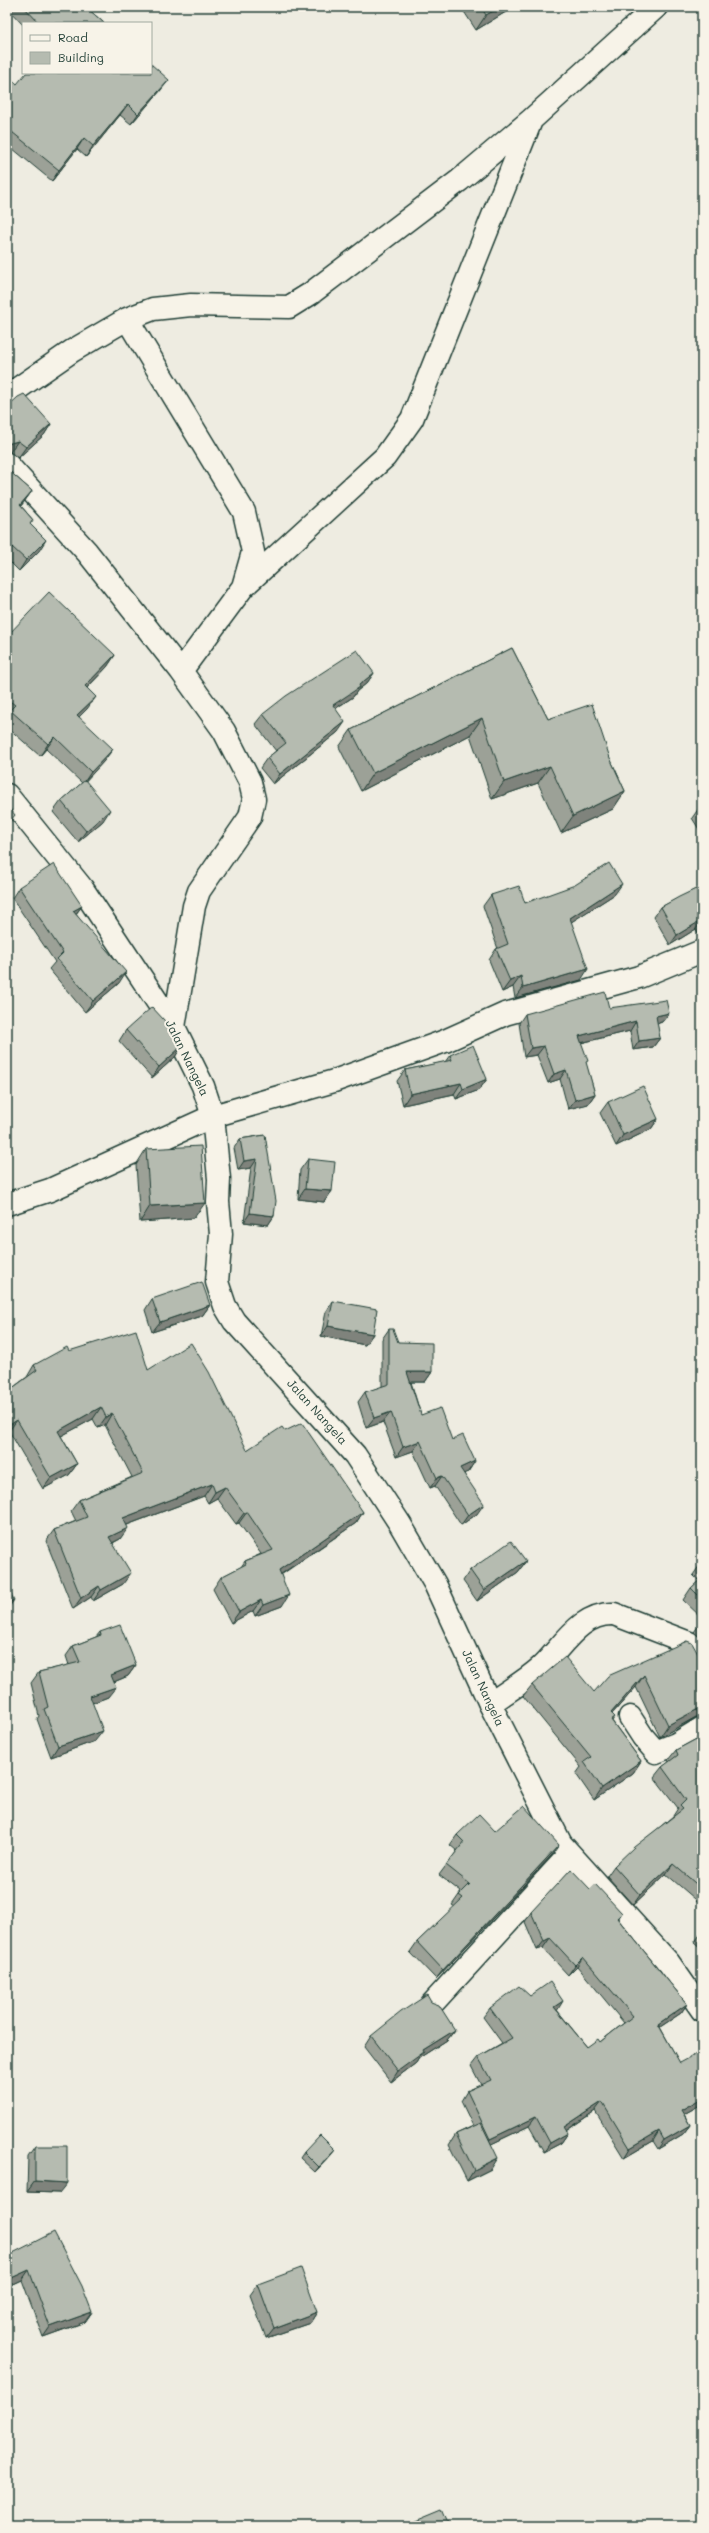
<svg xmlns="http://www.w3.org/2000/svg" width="709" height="2533" font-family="Mali,sans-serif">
<rect width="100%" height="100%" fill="#eeece1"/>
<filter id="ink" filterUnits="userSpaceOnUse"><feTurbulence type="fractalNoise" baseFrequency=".025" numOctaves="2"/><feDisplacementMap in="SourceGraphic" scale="8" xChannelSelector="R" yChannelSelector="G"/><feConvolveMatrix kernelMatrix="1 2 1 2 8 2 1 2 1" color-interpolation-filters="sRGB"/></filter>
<g filter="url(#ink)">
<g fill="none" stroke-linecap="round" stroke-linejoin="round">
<g stroke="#1f3d34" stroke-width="25">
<path id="minor" d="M127,319L244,512L253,552L243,587L181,671
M7,396L72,351L127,319L153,309L191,305L289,307L310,294L460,180L531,120L656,7
M7,464L87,552L181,671L224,731L250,782L254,799L250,817L199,891L194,906L174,1027
M243,587L385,457L412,419L530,123
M7,1204L50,1190L213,1116L334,1081L445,1041L505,1014L639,977L702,951
M490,1704C506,1692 524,1682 540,1668C562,1648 580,1612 614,1614L689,1643L694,1647L702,1664
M630,1717L643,1737L656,1752L676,1744L702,1728
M432,2004L569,1855"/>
</g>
<g stroke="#1f3d34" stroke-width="25">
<path id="major" d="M7,795L82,888L174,1027L203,1086L213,1116L219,1179L218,1202L221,1234L217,1282L225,1306L234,1321L355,1455L400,1524L435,1584L490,1704L561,1844L669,1963L702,2010"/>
</g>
<use href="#minor" stroke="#f7f3e8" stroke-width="22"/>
<use href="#major" stroke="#f7f3e8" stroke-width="22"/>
</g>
<path fill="#9ca197" stroke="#1f3d34" d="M10,7H86L104,23H23V25L8,9Z
M461,7H514L476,30Z
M7,76L17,84L161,90L131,124L120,115L86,157L77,149L52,181L7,144Z
M7,407L51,424L44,435L18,458L10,452L7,453Z
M7,469L32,491L21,506L33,520L30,524L39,551L19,571L7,559Z
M7,636L115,655L107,667L87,688V709L79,717L104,761L85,781L103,821L78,842L53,812L61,801L82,783L46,749L40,756L7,727Z
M512,648L548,719L610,758L625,791L613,809L561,833L538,783L492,799L470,735L361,791L339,747L351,730Z
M374,673L367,683L357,691L353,697L335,709L338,732L273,784L260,768L267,758L276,751L255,724L263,714Z
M702,806V834L692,818L699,808Z
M702,886V931L698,933L696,929L670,945L654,917L661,907Z
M19,887L82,906L76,914L119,983L85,1012L49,969L55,962L12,898Z
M615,894L571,922L581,980L515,998L513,987L502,992L489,960L496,949H498L483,906L491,895L525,903Z
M669,1013L662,1022L657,1024L660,1038L653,1047L633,1050L630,1031L581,1043L586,1064L595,1094L588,1104L568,1109L560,1079L548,1083L537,1055L524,1057L519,1023L525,1014Z
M126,1030L182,1046L175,1057L152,1078L119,1041Z
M450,1055L487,1079L479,1090L456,1099L454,1094L403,1105L397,1081L405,1070L445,1062Z
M608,1102L658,1119L651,1129L616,1146L600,1113Z
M265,1135L274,1216L268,1225L244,1222L251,1168L238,1170L234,1148L240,1139Z
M146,1149L194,1218L140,1222L136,1165Z
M308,1159L332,1191L324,1202L298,1199L300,1170Z
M152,1299L210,1305L202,1316L152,1332L145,1310Z
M333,1301L373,1334L365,1345L321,1336L326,1312Z
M389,1329L398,1342L432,1372L425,1382H411L421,1415L452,1440L475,1461L468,1472L464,1473L477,1514L461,1525L435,1486L430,1488L413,1451L396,1457L383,1422L366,1428L358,1402L365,1392L382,1387V1339Z
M69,1351L148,1370L247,1450L285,1431L363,1512L356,1523L281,1575L282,1606L255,1616L253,1611L231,1623L213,1589L221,1577L241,1567L245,1561L261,1554L239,1523L236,1524L217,1498L208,1503L204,1496L127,1525L120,1539L113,1543L123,1584L93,1601L91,1597L73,1609L46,1541L54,1530L76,1521L71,1511L79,1500L132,1477L105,1425L98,1428L93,1419L61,1436L77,1464L69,1475L43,1489L9,1431L7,1433V1392L27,1377L34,1365Z
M526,1561L518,1572L477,1601L463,1581L470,1570Z
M702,1562V1618L683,1600L691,1588L699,1581L693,1575Z
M702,1621V1639L694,1632Z
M100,1632L136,1665L128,1676L114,1682L108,1697L92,1703L95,1741L51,1757L37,1719L39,1716L31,1683L39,1672L69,1665L66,1656L73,1646L96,1637Z
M687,1641L696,1717L660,1737L636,1687L612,1714L615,1717L612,1721L641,1761L633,1773L594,1800L576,1774L581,1767L523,1696L532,1685L594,1692Z
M702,1736V1905L666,1874L633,1905L607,1876L614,1866L673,1816L678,1808L654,1777L662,1767L669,1762L668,1760L676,1750Z
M495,1831L552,1855L436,1979L410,1952L417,1942L455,1907L452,1905L461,1892L439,1875L457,1851L450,1845L457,1835Z
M590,1889L622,1913L618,1919L687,2004L681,2013L660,2027L702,2104L684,2114L690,2125L683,2134L658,2149L653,2141L624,2158L595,2111L566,2131L568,2133L561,2143L544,2152L529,2126L491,2144V2169L467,2181L449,2145L456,2134L473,2126L461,2101L467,2091L481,2085L471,2066L478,2057L502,2043L483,2017L490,2008L530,1996L557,2010L587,2047L600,2042L624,2023L577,1966L568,1975L543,1948L537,1950L525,1922L531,1912Z
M702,1932V1950L694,1943Z
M455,2030L447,2040L419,2058L416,2063L391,2082L364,2047L371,2036Z
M35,2146L59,2193L27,2192L28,2156Z
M304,2152L331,2155L315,2172L300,2158Z
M7,2256L92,2312L85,2322L43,2337L22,2280L7,2287Z
M258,2284L317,2312L310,2323L266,2338L250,2295Z"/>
<path fill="#7f837b" stroke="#1f3d34" d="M500,7H514L476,30L486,15Z
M169,80L161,90L131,124L138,114Z
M128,104L120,115L86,157L93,146Z
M84,138L77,149L52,181L59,170Z
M51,424L44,435L18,458L26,447Z
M18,441L10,452L7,453V444Z
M32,491L24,502L12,516L20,505Z
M46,540L39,551L19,571L26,560Z
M12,547L7,554V551Z
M115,655L107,667L77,698L85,686Z
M374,673L367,683L357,691L353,697L325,715L333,705Z
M96,697L87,709L69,727L77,715Z
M482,718L470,735L361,791L373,773Z
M345,722L338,732L273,784L280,774Z
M55,737L46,749L40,756L48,744Z
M113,749L104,761L83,784L91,772Z
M550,766L538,783L492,799L504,782Z
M625,791L613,809L561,833L573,816Z
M110,810L103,821L78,842L86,831Z
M622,884L615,894L562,928L570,918Z
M82,906L74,916L73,911Z
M702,920V921L696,929L670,945L677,935Z
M702,927V931L698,933Z
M588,969L581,980L515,998L523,988Z
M126,972L119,983L85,1012L93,1001Z
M521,976L513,987L502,992L510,981Z
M669,1013L662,1022L649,1025L656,1016Z
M636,1021L630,1031L572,1045L579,1036Z
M660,1038L653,1047L633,1050L639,1041Z
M182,1046L175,1057L152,1078L159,1067Z
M544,1046L537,1055L524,1057L531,1048Z
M566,1070L560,1079L548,1083L554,1074Z
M487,1079L479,1090L456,1099L463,1089Z
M461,1083L454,1094L403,1105L410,1094Z
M595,1094L588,1104L568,1109L575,1100Z
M658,1119L651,1129L616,1146L623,1135Z
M257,1159L251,1168L238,1170L244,1161Z
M305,1189L332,1191L324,1202L298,1199Z
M205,1203L194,1218L140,1222L150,1206Z
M250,1213L274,1216L268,1225L244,1222Z
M210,1305L202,1316L152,1332L160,1322Z
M328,1326L373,1334L365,1345L321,1336Z
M407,1372H432L425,1382H400Z
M101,1407L93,1419L50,1442L58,1431Z
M391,1412L383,1422L366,1428L374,1418Z
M112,1413L105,1425L98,1428L106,1417Z
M17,1420L9,1431L7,1433V1428L8,1426Z
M420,1441L413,1451L396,1457L403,1447Z
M475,1461L468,1472L453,1478L460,1468Z
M77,1464L69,1475L43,1489L51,1478Z
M442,1476L435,1486L430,1488L437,1478Z
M212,1484L204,1496L116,1529L123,1518Z
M225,1487L217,1498L208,1503L215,1492Z
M484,1504L477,1514L461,1525L468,1515Z
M11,1508L7,1514V1510Z
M247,1512L239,1523L236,1524L244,1513Z
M363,1512L356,1523L271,1581L279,1570Z
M128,1528L120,1539L102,1548L109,1537Z
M526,1561L518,1572L477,1601L484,1590Z
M131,1573L123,1584L93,1601L101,1590Z
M99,1586L91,1597L73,1609L81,1598Z
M289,1595L282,1606L255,1616L263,1605Z
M14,1600L7,1610V1603Z
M261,1600L253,1611L231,1623L239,1612Z
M136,1665L128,1676L104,1686L111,1675Z
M644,1675L636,1687L603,1724L611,1713Z
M116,1687L108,1697L82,1707L90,1696Z
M702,1707V1716L696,1717L660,1737L668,1725Z
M103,1731L95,1741L51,1757L58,1746Z
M641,1761L633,1773L594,1800L602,1788Z
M559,1845L552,1855L436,1979L443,1970Z
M673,1864L666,1874L633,1905L640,1895Z
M550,1938L543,1948L537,1950L544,1941Z
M583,1957L577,1966L568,1975L575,1965Z
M563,2001L557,2011L554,2007Z
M687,2004L681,2013L651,2033L658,2024Z
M455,2030L447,2040L419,2058L416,2063L391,2082L398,2071L423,2050Z
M702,2098V2104L675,2119L681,2110Z
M602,2102L595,2111L558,2136L564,2127Z
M536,2117L529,2126L483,2148L490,2139Z
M690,2125L683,2134L658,2149L664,2140Z
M659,2131L653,2141L624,2158L630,2148Z
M568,2133L561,2143L544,2152L550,2143Z
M335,2150L331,2155L315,2172L319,2167Z
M498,2158L491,2169L467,2181L474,2170Z
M35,2181L67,2183L59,2193L27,2192Z
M29,2270L22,2280L7,2287V2280Z
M92,2312L85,2322L43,2337L50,2327Z
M317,2312L310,2323L266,2338L274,2328Z"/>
<path fill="#b5bbb0" stroke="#1f3d34" d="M24,7H86L104,23H39Z
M481,7H500L486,15Z
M151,64L169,80L138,114L128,104L93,146L84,138L59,170L7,128V76L17,84L26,73H151Z
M24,394L51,424L26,447L18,441L7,444V438L9,436L7,433V407L18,397Z
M7,469L32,491L20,505L33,520L30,524L46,540L26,560L12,547L7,551Z
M49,592L115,655L85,686L96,697L77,715L113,749L91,772L55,737L48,744L10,710L15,705L7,699V646L11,642L7,638V636Z
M512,648L548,719L592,704L610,758L625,791L573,816L550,766L504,782L482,718L373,773L351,730Z
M357,650L374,673L359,685L360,687L333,705L345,722L280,774L267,758L286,743L263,714L286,696Z
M85,780L110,810L86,831L61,801Z
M7,805L15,815L7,825Z
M702,806V813L699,808Z
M609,863L622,884L570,918L588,969L523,988L521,976L510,981L496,949L508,944L491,895L519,886L525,903L575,885Z
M54,864L82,906L73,911L126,972L93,1001L57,959L63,953L19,887Z
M702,886V920L677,935L661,907L679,897Z
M605,992L609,1008L666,1000L669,1013L656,1016L660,1038L639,1041L636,1021L579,1036L588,1061L586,1062L595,1094L575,1100L566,1070L554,1074L544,1046L531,1048L525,1014Z
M152,1007L176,1033L182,1046L159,1067L126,1030Z
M473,1045L487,1079L463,1089L461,1083L410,1094L405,1070L452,1060L450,1055Z
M643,1086L658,1119L623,1135L608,1102Z
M265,1135L276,1201L274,1216L250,1213L257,1159L244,1161L240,1139Z
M201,1146L205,1203L150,1206L146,1149Z
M308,1159L335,1162L332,1191L305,1189Z
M202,1282L210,1305L160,1322L152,1299Z
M333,1301L377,1309L373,1334L328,1326Z
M389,1329H393L398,1342L432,1343V1372H407L421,1415L440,1408L452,1440L463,1435L475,1461L460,1468L484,1504L468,1515L442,1476L437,1478L420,1441L403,1447L391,1412L374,1418L365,1392L389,1384Z
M136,1330L148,1370L191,1343L209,1372L247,1450L282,1427L285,1431L302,1423L363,1512L279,1570L289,1595L263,1605L261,1600L239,1612L221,1577L246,1564L245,1561L273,1550L247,1512L244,1513L225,1487L215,1492L212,1484L123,1518L128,1528L109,1537L131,1573L101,1590L99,1586L81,1598L54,1530L87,1517L79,1500L143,1473L112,1413L106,1417L101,1407L58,1431L77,1464L51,1478L17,1420L8,1426L7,1425V1392L37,1370L34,1365L67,1347L69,1351Z
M7,1500L11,1508L7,1510Z
M511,1541L526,1561L484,1590L470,1570Z
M702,1578V1599L691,1588Z
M7,1586L14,1600L7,1603Z
M120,1625L136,1665L111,1675L116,1687L90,1696L103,1731L58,1746L44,1709L48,1707L39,1672L80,1662L73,1646L101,1635L100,1632Z
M687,1641L692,1643L702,1661V1707L668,1725L644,1675L611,1713L615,1717L611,1720L641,1761L602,1788L584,1762L591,1757L532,1685L565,1657L594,1692L608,1676Z
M702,1736V1889L673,1864L640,1895L614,1866L634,1847L683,1809L680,1806L686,1800L662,1767L678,1755L676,1750Z
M524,1806L559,1845L443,1970L417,1942L463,1898L459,1895L470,1884L446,1865L464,1842L457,1835L479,1814L495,1831Z
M571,1869L590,1889L595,1884L622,1913L617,1918L687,2004L658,2024L680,2063L702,2051V2098L681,2110L690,2125L664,2140L659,2131L630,2148L602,2102L564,2127L568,2133L550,2143L536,2117L490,2139L467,2091L491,2080L478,2057L512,2038L490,2008L519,1986L530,1996L550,1982L563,2001L554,2007L587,2047L598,2039L600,2042L633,2016L583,1957L575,1965L550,1938L544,1941L531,1912Z
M427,1995L431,2002L439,2005L455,2030L423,2050L424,2052L398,2071L371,2036L401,2012Z
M481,2123L498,2158L474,2170L456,2134Z
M320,2135L335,2150L319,2167L304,2152Z
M35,2146H67V2183L35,2181Z
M54,2232L82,2286L92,2312L50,2327L29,2270L7,2280V2256Z
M301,2268L317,2312L274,2328L258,2284Z
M442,2509L449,2526H401Z"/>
</g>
<g text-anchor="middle" stroke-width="4" stroke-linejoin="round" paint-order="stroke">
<g font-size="12" fill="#1f3d34" stroke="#f7f3e8">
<text transform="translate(187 1058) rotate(64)" y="4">Jalan Nangela</text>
<text transform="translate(317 1412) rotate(48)" y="4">Jalan Nangela</text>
<text transform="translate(483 1688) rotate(65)" y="4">Jalan Nangela</text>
</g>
</g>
<rect width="709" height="2533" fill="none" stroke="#f7f3e8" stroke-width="24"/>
<rect x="12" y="12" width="685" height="2509" fill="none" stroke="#1f3d34" stroke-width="1.5" filter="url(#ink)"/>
<rect x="22" y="22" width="130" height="52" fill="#f7f3e8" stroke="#a1aaa0"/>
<rect x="30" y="35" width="20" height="6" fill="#f7f3e8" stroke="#a1aaa0"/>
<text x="58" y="42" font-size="12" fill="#1f3d34">Road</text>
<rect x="30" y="52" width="20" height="12" fill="#b5bbb0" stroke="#a1aaa0"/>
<text x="58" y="62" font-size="12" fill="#1f3d34">Building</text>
</svg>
